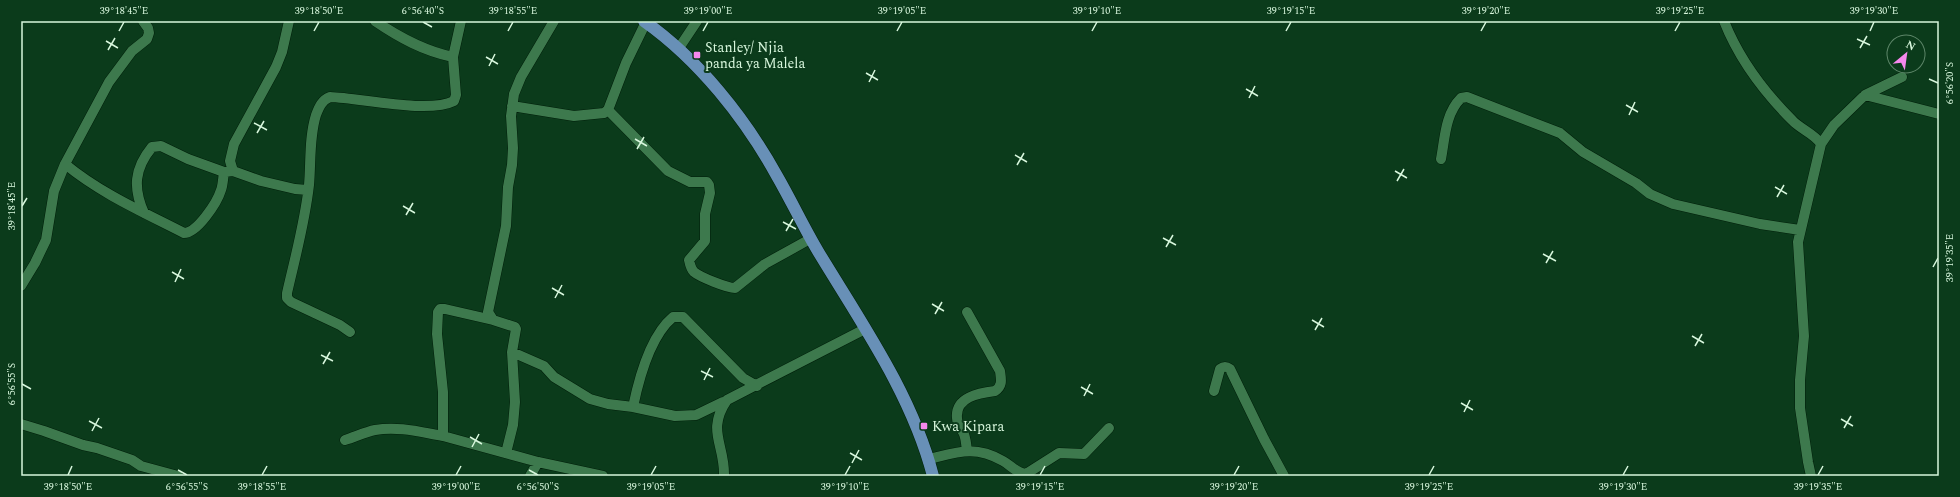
<svg xmlns="http://www.w3.org/2000/svg" width="1960" height="497" font-family="Spectral,serif">
<rect width="100%" height="100%" fill="#0b3b1b"/>
<g fill="none" stroke-linecap="round" stroke-linejoin="round">
<g stroke="#011f0a" stroke-width="11">
<path id="minor" d="M375,21C400,38 424,51 453,57
M1724,21C1739,59 1763,91 1792,120C1800,129 1815,134 1821,144L1798,242L1804,336L1800,380V408L1808,462L1811,476
M679,48L697,21
M1865,95L1939,114
M512,106L574,116L604,113L608,110L626,63L646,22
M608,110L668,171L690,182H707L709,185L710,193L705,214V241L689,260C690,265 691,269 694,272C700,277 727,288 735,288L765,264L810,239
M1821,144L1834,125L1865,95L1902,77
M1441,159C1445,138 1445,114 1461,98L1467,97L1560,133L1583,152L1636,183L1650,194L1673,204L1760,224L1800,230
M65,164C100,193 143,212 184,233C197,233 217,203 221,190C223,185 223,178 224,172
M233,171L230,161L234,144L276,67L282,52L289,21
M144,213C133,188 134,169 152,147L161,146L188,159L224,172L233,171L261,181L295,189L308,190
M21,286L35,263L46,240L54,191L65,164L109,82L132,51L147,39L149,33L148,28L143,21
M967,312L1000,371C1001,379 1003,386 995,391C979,393 955,397 957,418C957,424 960,428 963,432C966,437 966,445 967,450
M493,320L445,309H440L438,312L437,334L443,392V436L538,462L603,476
M350,332L340,325L291,302L287,298V293C295,258 305,222 309,185C311,163 309,137 316,115C319,107 322,100 330,97C361,98 428,114 454,101L456,95L453,57L461,21
M512,352L544,366L554,377L590,399L608,404L633,407L675,416L696,415L723,402
M1214,391L1220,369C1224,366 1226,366 1230,369L1264,439L1284,476
M633,407C639,378 650,336 673,317H683L743,378L757,386
M21,424L44,431L83,445L97,448L132,460L141,466L178,476
M345,440C355,437 365,432 375,430C398,426 420,432 443,436
M506,453L513,425L515,402L512,352L516,329L515,327L493,320L488,312L506,226L508,187L512,165L513,148L511,116L514,94L521,77L554,21
M929,459C958,452 975,445 1003,461C1012,466 1016,473 1026,474L1059,453L1084,454L1109,428
M530,476L538,462
M724,476C725,444 706,431 727,400L865,329"/>
</g>
<g stroke="#011f0a" stroke-width="13">
<path id="major" d="M644,21C699,60 745,118 777,176C792,202 804,228 819,253C862,324 912,395 933,476"/>
</g>
<use href="#minor" stroke="#3d794d" stroke-width="10"/>
<use href="#major" stroke="#6890b7" stroke-width="12"/>
</g>
<path fill="none" stroke="#d8f7dd" stroke-width="1.5" d="M423,22L432,27M119,31L124,22M314,31L319,22M508,31L513,22M703,31L708,22M897,31L902,22M1092,31L1097,22M1286,31L1291,22M1481,31L1486,22M1675,31L1680,22M1870,31L1874,22M1857,39L1870,45M106,41L118,48M1860,48L1867,36M108,50L115,38M486,57L498,64M489,66L495,54M866,73L878,80M1929,79L1938,83M869,82L875,70M1246,89L1258,96M1249,98L1255,86M1626,105L1638,112M1629,115L1635,102M254,123L267,130M257,133L264,121M635,139L647,146M637,149L644,137M1015,155L1027,162M1017,165L1024,153M1395,171L1407,178M1397,181L1404,169M1775,187L1787,194M1777,197L1784,185M22,206L27,198M403,206L415,213M406,215L413,203M783,222L796,229M786,231L793,219M1163,238L1176,245M1166,247L1173,235M1543,254L1556,261M1546,263L1553,251M1933,267L1938,258M172,272L184,279M175,282L181,269M552,288L564,295M555,298L562,285M932,304L944,311M935,314L942,302M1312,320L1324,327M1315,330L1322,318M1692,336L1704,343M1695,346L1702,334M321,355L333,361M323,364L330,352M701,371L713,377M704,380L710,368M22,384L31,389M1081,387L1093,394M1084,396L1090,384M1461,403L1473,410M1464,412L1470,400M1841,419L1853,426M89,421L102,428M1844,428L1851,416M92,431L99,418M470,437L482,444M472,447L479,434M850,453L862,460M852,463L859,450M178,470L187,475M529,470L538,475M68,475L72,466M262,475L267,466M456,475L461,466M651,475L656,466M845,475L850,466M1040,475L1045,466M1234,475L1239,466M1429,475L1434,466M1623,475L1628,466M1818,475L1823,466"/>
<g fill="#f688ed" stroke="#0b3b1b" stroke-width="1.5">
<rect x="693" y="51" width="8" height="8" rx="2"/>
<rect x="920" y="422" width="8" height="8" rx="2"/>
</g>
<g text-anchor="middle" stroke-width="4" stroke-linejoin="round" paint-order="stroke">
<g font-size="14" fill="#d8f7dd" stroke="#0b3b1b" text-anchor="start">
<text x="705" y="52">Stanley/ Njia<tspan x="705" dy="16">panda ya Malela</tspan></text>
<text x="932" y="431">Kwa Kipara</text>
</g>
</g>
<rect width="1960" height="497" fill="none" stroke="#0b3b1b" stroke-width="44"/>
<g transform="translate(1906 54) rotate(29)"><circle r="19" fill="#0b3b1b" stroke="#5d8669"/>
<path d="M0-3L7 15L0 10L-7 15Z" fill="#f688ed"/>
<text y="-6" font-size="11" font-weight="bold" text-anchor="middle" fill="#d8f7dd">N</text>
</g>
<rect x="22" y="22" width="1916" height="453" fill="none" stroke="#d8f7dd" stroke-width="1.5"/>
<g font-size="10" text-anchor="middle" fill="#d8f7dd">
<text x="124" y="14">39°18'45"E</text>
<text x="319" y="14">39°18'50"E</text>
<text x="423" y="14">6°56'40"S</text>
<text x="513" y="14">39°18'55"E</text>
<text x="708" y="14">39°19'00"E</text>
<text x="902" y="14">39°19'05"E</text>
<text x="1097" y="14">39°19'10"E</text>
<text x="1291" y="14">39°19'15"E</text>
<text x="1486" y="14">39°19'20"E</text>
<text x="1680" y="14">39°19'25"E</text>
<text x="1874" y="14">39°19'30"E</text>
<text transform="translate(1949 83) rotate(-90)" y="4">6°56'20"S</text>
<text transform="translate(11 206) rotate(-90)" y="4">39°18'45"E</text>
<text transform="translate(1949 258) rotate(-90)" y="4">39°19'35"E</text>
<text transform="translate(11 384) rotate(-90)" y="4">6°56'55"S</text>
<text x="68" y="490">39°18'50"E</text>
<text x="187" y="490">6°56'55"S</text>
<text x="262" y="490">39°18'55"E</text>
<text x="456" y="490">39°19'00"E</text>
<text x="538" y="490">6°56'50"S</text>
<text x="651" y="490">39°19'05"E</text>
<text x="845" y="490">39°19'10"E</text>
<text x="1040" y="490">39°19'15"E</text>
<text x="1234" y="490">39°19'20"E</text>
<text x="1429" y="490">39°19'25"E</text>
<text x="1623" y="490">39°19'30"E</text>
<text x="1818" y="490">39°19'35"E</text>
</g>
</svg>
